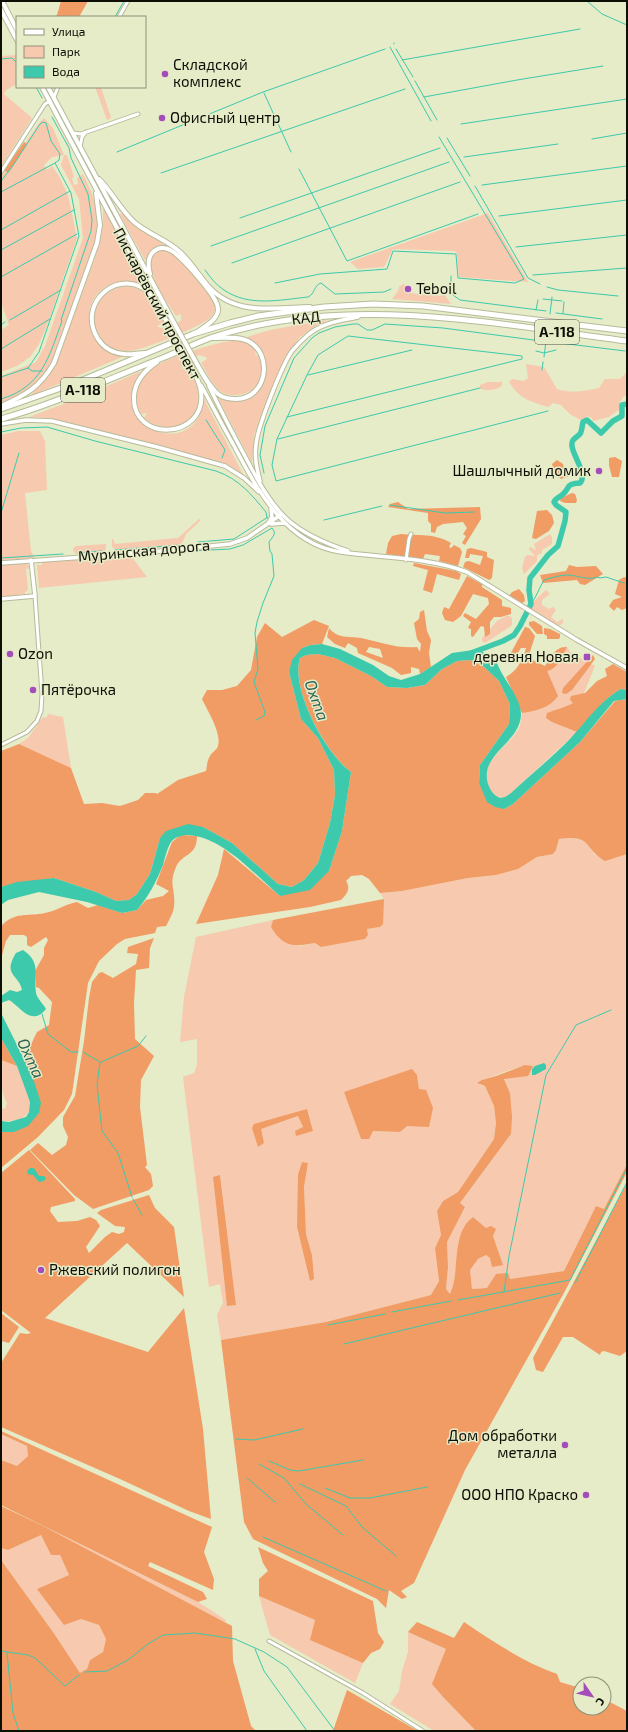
<svg xmlns="http://www.w3.org/2000/svg" width="628" height="1732" font-family="'Exo 2',sans-serif">
<rect width="100%" height="100%" fill="#e6ebc8"/>
<path fill="#f7c9af" fill-rule="evenodd" d="M17,55V84L6,90L4,94L32,118L1,167V56Z
M95,87H101L111,118L107,120Z
M44,118L53,128L64,155H67L74,177L72,178L74,185L78,184L77,178L83,174C96,201 100,212 95,242L52,361C40,385 25,394 1,403V376L36,362L45,346L83,238L79,199L61,165L64,155L52,157L44,165L47,170L52,166L59,176L68,195L77,238L48,323L39,344L30,357L17,366L1,372V330L9,325L1,302V177L40,122Z
M104,209L144,283L142,284C87,269 67,334 122,357L30,396L48,377L56,365L100,244L103,225V210Z
M121,213L140,229L166,246C156,246 149,250 147,260H145L120,215Z
M488,213L528,282L459,277L457,254L455,251L393,249L384,267L358,269L350,262Z
M161,250C177,250 206,290 214,303C216,308 215,313 211,317C203,326 143,350 130,351C124,352 116,350 110,347C68,322 115,261 150,298C156,305 160,314 164,322L157,326C164,331 175,326 181,320V314L176,316C167,301 135,261 161,250Z
M403,284H405L404,292L425,295V293L426,294L434,293V295L441,296L442,294H444L451,304L392,299L398,291L399,287Z
M326,320L325,322L318,324L300,337L285,358L254,435L252,463L217,396C224,395 233,400 241,400C263,400 270,371 264,354C260,346 253,342 247,337L270,330Z
M241,340L251,345L256,350L255,355L260,356C266,375 257,395 235,395C230,395 224,395 220,391C212,384 207,373 201,363L207,359L206,357L199,355L184,361L182,368V369L188,367C194,378 200,390 198,403C195,430 162,434 144,418L147,413L141,414C133,400 135,385 147,372C158,360 224,339 241,340Z
M526,364L544,367L557,389C571,394 586,391 599,388L605,379H620L627,372V397L624,396L620,402V409L609,417L593,421L592,418L587,416L583,421L571,415L561,405L553,403L548,407C528,400 521,400 509,382L512,379L524,381L528,378Z
M139,372L141,374C101,422 195,467 204,399L244,476L211,460L74,424L50,418L29,417L82,397Z
M488,382H502V386C496,390 485,392 480,388V385Z
M18,431H40L45,441L47,490L25,493L31,551L35,559L1,561V435Z
M199,519L201,520L186,534L183,541L179,546L117,551L112,547V539L114,540L115,544L178,538Z
M550,534L552,537V544L542,550V553L537,555V561L524,574L522,568L525,557L527,555L535,556L529,549L530,547L536,550L534,544Z
M106,544V549L104,552L76,554L73,550L74,547L76,546Z
M131,556L147,577L39,588L37,565H42V562H44Z
M23,563L28,565L30,568L26,569L28,590L25,592V594L1,597V565Z
M546,590L550,594L542,600V605L549,609L553,607L556,610L551,617L557,622L563,619V623L559,626L555,624L530,608L532,603Z
M506,616H510L512,619V624L511,626L485,643L482,641V638L497,621Z
M562,647L566,649L567,647L571,653L595,666L577,710L564,727L577,732L511,793L505,797L500,798C493,795 491,791 488,784C480,758 511,746 520,726C521,722 521,717 522,713H524V705Z
M48,714L63,717L71,768L19,744L28,738L43,717L46,718Z
M567,838C583,838 587,842 595,855L614,858L627,854V1164L604,1209L596,1206L564,1271L510,1279L487,1288L472,1289L470,1270L478,1259L486,1255L503,1265L493,1236L473,1217L458,1242L457,1265L451,1295L446,1289L448,1267L447,1242L465,1207L460,1203L511,1134L510,1093L504,1078L532,1066C518,1064 497,1076 482,1080L480,1085L485,1086L494,1106L496,1123L494,1139L458,1192L443,1201L437,1211L441,1235L435,1248L439,1281L431,1295L326,1322L221,1340L217,1315L223,1303L220,1284L209,1287L183,1077L194,1073L197,1065V1039L180,1042L184,997L196,937L273,920L271,927L299,946L315,943L321,947L365,939L368,935L367,929L380,927L384,899L380,893L402,891L468,878L496,875L518,869L537,857L547,855L556,850L559,839ZM417,1075L419,1089L400,1132L373,1131L361,1139L344,1092ZM307,1109L313,1131L303,1127L298,1116L261,1129ZM302,1162L308,1163L304,1187L306,1234L312,1255L310,1281L297,1227ZM220,1175L236,1305H235L227,1306L213,1178Z
M1,1060L17,1066C28,1092 46,1123 1,1121V1108L5,1109L7,1103C0,1091 1,1074 1,1060Z
M1,1434L27,1446L28,1456L17,1466L1,1460Z
M1,1505L198,1602L226,1620L225,1622Z
M41,1535L51,1555H60L69,1575L37,1589L81,1619L99,1625L106,1639L103,1652L90,1660L87,1669L80,1674L53,1632L1,1560V1548L8,1550Z
M259,1596L315,1620L311,1640L363,1663L355,1683L270,1635Z
M408,1632L446,1649L444,1698L476,1731H434L390,1704L399,1691L402,1671L408,1652Z"/>
<path fill="#f19b65" fill-rule="evenodd" d="M61,1H88L79,17H54L57,15Z
M24,142L27,144L8,173L4,170Z
M615,457L622,461L619,477H612L609,465V458Z
M557,460L563,464L565,471L577,469L578,473L561,479L555,474L552,464Z
M572,493L575,494L577,500L576,503H565L560,501L561,498Z
M398,502L408,509L480,507L481,519L465,545L462,543L466,536L463,534L467,528L463,522L443,524L437,527L435,533L431,532V524L428,521V513L388,507L390,504Z
M547,510L552,515L554,523L549,531L536,539L532,538L537,511Z
M401,534C419,536 435,533 451,543L449,547L451,548L454,545L460,548L462,552L458,566L439,561L440,556L425,554L423,559L386,554L388,543L392,536Z
M471,548L487,552V557L494,560L492,578L489,580L463,567L465,562L469,561L480,565L483,556L470,554L469,558H465L467,549Z
M414,563L456,571L461,574L459,580L437,574L432,593L423,590L428,570L413,566Z
M569,565L577,567L596,566L603,574L585,585L580,584L577,580L543,583L540,575L566,571Z
M467,576L482,584V587L502,600V606L511,608V614L501,617H494L490,622V634L485,637L484,627L481,626L473,637L471,636V629L468,628L471,622L463,616L465,613L476,619L489,604L488,598L473,594L461,616L453,622L445,620L442,613L444,607L449,609Z
M624,577L627,578V608L622,610L617,607L614,611L609,606L613,600L622,597L615,594L619,580Z
M519,589L524,595L525,601L522,603L509,596L512,592Z
M424,610L427,631L431,640L429,653L431,667L420,674L419,669L411,667V673L401,675L392,668L358,653L357,648L348,643L345,648L335,644L327,637L329,628C338,639 348,636 361,638C381,642 397,649 417,647L420,652L421,644L417,639L414,623L419,619L420,612ZM369,647L380,649L383,658L366,652Z
M314,620L329,626L322,644L311,645L302,648L289,672L301,719L318,738L334,770L335,795L330,823L318,863L304,880L292,887L278,884L232,843L203,827L160,838L150,874L137,894L129,900L116,901L96,892L54,878L1,887V751L19,744L71,768L84,804L102,803L120,806L138,800L145,793H156L157,794L178,780L206,771C207,767 207,760 210,756C212,752 217,750 218,746C222,733 207,710 202,699L207,690H222L237,686L251,670L257,637L265,623L282,637Z
M534,621L542,626L543,634H537L529,625V622Z
M525,627L529,628L535,636L528,658L545,666C551,658 555,646 567,647C562,656 558,669 547,671L558,696C550,708 535,711 522,713L506,677C517,671 523,660 526,648H521L511,663L507,660Z
M544,628L550,629L560,634V638L558,639H547V636L544,634Z
M318,654L335,658L371,676L387,687L407,688L425,685L442,669L457,661L470,660L481,664L499,681L510,704L509,724L480,765L479,783L504,809L513,804L580,742L615,701L627,699V854L605,861C583,848 592,834 559,839L556,850L553,854L537,857L518,869L496,875L468,878L402,891L380,893L369,879L362,875L351,876L346,881C351,889 347,894 341,900L310,907L196,924L218,875L224,849L280,896L329,871L342,831L351,772C326,753 290,689 300,658L306,655Z
M593,655L595,659L572,690L566,694L562,693L563,688Z
M613,664L627,672V690L621,689C602,700 591,716 577,732L552,722L546,718L547,713C556,709 565,708 573,703L570,700L571,696L585,693L597,681L607,676L605,669Z
M183,835L197,836C197,857 182,853 176,867C168,885 176,890 174,906C174,912 169,920 166,926L157,927L155,933L125,939L117,944L99,961L88,983L72,1094L64,1110L38,1137L1,1168V1132H14L33,1119L39,1113L32,1075L24,1059L37,1032L49,1025L52,1002L39,988L36,987L35,971L44,955V948L48,940L46,937L31,947L27,945V937L24,935H10L6,941L1,959V926C16,911 26,917 45,913C56,911 66,904 77,902L88,908L98,905L122,913L137,910L146,900L163,896L169,891L156,884L172,842L178,837Z
M384,899L383,924L380,927L367,929L368,935L365,939L321,947L315,943C293,947 283,947 271,927L273,920Z
M154,938L150,948L149,968L136,970L134,1003L135,1039L154,1056L141,1080L140,1107L147,1165L145,1167L151,1174L153,1186L149,1190L93,1209L74,1195L30,1150L38,1143L52,1155L66,1145L68,1137L63,1126V1117L75,1096L84,1041L89,998L92,982L99,973L102,972L113,978L136,964L138,954L127,953L128,947Z
M1,1038L17,1066L1,1060Z
M525,1065L533,1066L528,1076L504,1079L510,1093L512,1117L511,1134L460,1203L465,1207L447,1242L448,1267L446,1289L450,1294C461,1271 450,1234 473,1217L486,1228L491,1226L496,1229L493,1236L503,1265L492,1267L490,1258L486,1255L478,1259L470,1270L472,1289L487,1288L496,1274L508,1273L510,1279L564,1271L596,1206L604,1209L627,1164V1172L565,1291L465,1470L414,1583L401,1591L407,1597L402,1599L389,1590L386,1608L377,1599L253,1539L244,1522L221,1340L326,1322L431,1295L439,1281L435,1248L441,1235L437,1211L443,1201L458,1192L494,1139L496,1123L494,1106L485,1086L477,1083L482,1080L496,1076Z
M412,1069L417,1075L419,1089L426,1090L433,1108L429,1127L407,1126L400,1132L373,1131L369,1139H361L344,1092Z
M307,1109L313,1131L296,1136L295,1131L303,1127L298,1116L261,1129L264,1143L258,1147L252,1128L254,1124Z
M29,1150L75,1199V1201L51,1207L50,1211L58,1222L77,1221L90,1217L96,1220L100,1226L86,1247L89,1253L105,1237L112,1232L119,1234L124,1232L125,1227L115,1226L97,1213L101,1210L149,1195L155,1208L174,1227L184,1297L127,1243L45,1318L148,1352L184,1308L203,1429L211,1519L189,1511L120,1479L1,1427V1363L20,1333L27,1334L31,1333L1,1310V1173Z
M302,1162L308,1163L304,1187L306,1234L312,1255L314,1279L310,1281L297,1227L298,1175Z
M220,1175L236,1305L227,1306L213,1177Z
M627,1183V1351L620,1356L604,1351L601,1352L600,1355L573,1337H563L543,1372L536,1370L533,1358Z
M1,1313L19,1327L9,1343L1,1341Z
M1,1431L212,1527L204,1552L214,1579L213,1590L150,1562L148,1566L203,1592L207,1599L198,1602L1,1505V1460L17,1466L28,1456L27,1446L1,1434Z
M1,1506L43,1526L232,1626L233,1661L251,1726L256,1731H1V1560L53,1632L80,1673L87,1669L90,1660L103,1652L106,1639L99,1625L81,1619L64,1625L37,1589L69,1575L60,1555H51L41,1535L8,1550L1,1548Z
M258,1547L373,1601L378,1633L384,1642L380,1649L371,1653L363,1663L310,1640L315,1620L259,1596V1579L268,1571L263,1563Z
M417,1622L454,1638L464,1622C494,1642 523,1662 557,1674L560,1682L580,1688V1708H604V1699L627,1711V1731H476L444,1698L432,1684L446,1649L408,1632Z
M347,1690L418,1731H333Z"/>
<path fill="#3dc9ac" d="M322,644L340,649L373,665L389,676L401,680L420,674L452,653L473,650L483,652L491,660H496C500,676 522,698 521,715C520,743 479,754 488,784C491,791 493,795 500,798L505,797L511,793C529,776 549,760 566,743C585,724 598,702 621,689L627,690V699L614,701L580,742L513,804L504,809L495,807L487,802L479,783L480,765L509,724L510,704L499,681L481,664L470,660L457,661L442,669L425,685L407,688L387,687L371,676L335,658L318,654L306,655L300,658C290,689 326,754 351,772L342,831L329,871L310,890L280,896C254,874 223,837 188,835C182,835 175,837 171,842C167,848 165,858 163,865C156,882 149,896 137,910L122,913L87,902L39,892L8,900L1,905V887L17,882L54,878L96,892L116,901L129,900L137,894L150,874L160,838L166,831L188,824L203,827L232,843L278,884L292,887L304,880L318,863L330,823L335,795L334,770L318,738L301,719L289,672L292,660L302,648L311,645Z
M23,950C42,963 33,974 36,993C37,998 43,1004 46,1009C31,1027 21,1007 9,1000L1,1003V996L10,990L17,992L22,990C19,974 2,976 16,953Z
M1,1013L32,1075L41,1103L39,1113L28,1126L14,1132H1V1121L9,1122L26,1117L29,1112L30,1102L17,1066L1,1038Z
M544,1063L546,1065V1069L535,1075H532V1069L535,1066Z
M30,1168H34L39,1176H44L46,1178L44,1181L39,1182L33,1175L28,1174L27,1171Z"/>
<g fill="none" stroke-linecap="round" stroke-linejoin="round">
<path stroke="#3dc9ac" stroke-width="1" d="M587,1L602,14L627,25
M115,17L124,1
M394,43V44
M390,47L431,121
M396,49L413,77
M1,59L12,58L17,63
M402,60L580,29
M415,81L437,120
M36,87L42,98
M264,93L291,152
M424,97L517,80L603,66
M461,124L627,99
M447,138L470,176
M592,139L627,133
M117,152L263,92L385,49
M464,157L558,144
M299,169L347,261L478,214
M161,173L405,89
M1,181L12,167L40,124L43,122L46,123L51,141L60,154L59,160L55,163L71,193L79,236L39,352L28,368L1,377
M482,185L627,166
M475,186L528,278L540,284
M1,192L55,163
M499,216L627,200
M240,218L440,148
M1,230L70,191
M211,246L449,162
M516,247L627,235
M1,250L74,210
M232,263L460,182
M205,270C210,277 216,285 224,290C249,307 279,300 308,297C315,294 314,285 321,283L335,294L384,292L391,289
M533,275L627,268
M451,276V284L453,295L460,300L546,311
M1,277L77,234
M275,283L320,274L387,269L393,251L456,254L458,278L515,283L524,279L439,137
M547,287L558,290L618,296
M543,299L562,301
M536,310L538,300
M556,313L602,319
M563,313L564,302
M550,314L552,297
M10,320L61,290
M1,325L5,322
M552,342L625,351
M1,349L50,319
M536,351L544,353L556,350
M544,357L546,341
M28,368L32,371H42
M542,370L543,362
M308,375L412,350
M1,399C42,387 49,357 62,321L61,320L91,231L92,220L88,194L71,158L69,148L52,117
M287,417L522,359V356L348,336L318,355L307,375L277,439L272,465L276,481L548,411
M206,420L225,450L222,458
M1,432L21,428L47,427L95,441L216,471C239,479 251,494 266,512L267,518
M278,439L480,388
M264,473L260,455L265,426L294,358L312,338L319,333L335,327L353,324H358L367,330H372L385,324L443,328L541,341
M390,505L445,513L474,512
M1,513L19,453
M324,520L382,506
M198,542L234,539L268,517
M115,550L179,545
M192,551L230,549L243,545L272,528C277,534 273,536 269,542L270,551L272,554L274,576L263,603L257,622L255,633L258,669L254,682L265,712L264,716L256,720
M78,553L102,551
M1,558L63,554
M531,604C537,596 539,588 544,580C551,578 560,575 567,575C577,575 588,581 597,577L600,578L606,577L624,583
M42,1014L48,1034L71,1052H78
M83,1052L100,1062L97,1085L102,1131L118,1153L132,1197
M101,1062L138,1046L146,1036
M133,1199L142,1215
M575,1283L627,1182
M504,1292L509,1256L546,1075L576,1025L611,1010
M458,1300L570,1280L627,1168
M392,1312L451,1301
M328,1325L385,1314
M344,1344L560,1293
M236,1439L254,1440L303,1429
M269,1461L290,1470L299,1471L363,1460
M259,1464L284,1478L306,1504L343,1535
M247,1478L275,1502
M300,1484L346,1506L362,1527L396,1556
M325,1488L350,1498H370L427,1487
M263,1537L386,1591
M255,1649L264,1671L307,1731
M1,1651L28,1655L35,1658L65,1686L79,1675
M7,1653L13,1713L19,1731
M85,1672L107,1671L128,1660L148,1644L163,1635L195,1633L235,1639L264,1652L287,1667L335,1731"/>
<path stroke="#3dc9ac" stroke-width="5.5" d="M471,653L503,641L514,635L520,626L531,604L529,590L530,578L548,555L558,546L565,521L566,512L556,505L554,502C556,498 558,498 562,495C571,488 564,484 580,483C588,475 573,456 572,446C571,439 576,438 580,434C582,431 582,426 583,422L587,420L601,433L613,421L622,416V405L627,404"/>
<g stroke="#b7bb99" stroke-width="5">
<path id="minor" d="M119,17L128,1
M54,97L58,87
M73,133L81,134L138,114
M80,147L82,137L86,132
M1,172L45,104L50,101
M406,560L409,539L411,534
M1,745L27,732L37,721L41,711L42,694L35,596
M269,1641L363,1693L423,1731"/>
</g>
<g stroke="#b7bb99" stroke-width="5.5">
<path id="tertiary" d="M201,385C212,405 222,425 233,444C257,489 285,544 341,552C383,558 428,557 467,572L577,640L627,668
M209,386C221,411 234,436 247,460C258,481 270,504 288,520C305,535 327,544 348,551
M1,424L26,420L52,421L157,447L225,466L244,478L259,492
M260,481C257,469 254,457 256,445C257,428 282,365 292,351C297,345 303,339 309,334C323,323 341,320 358,317
M269,522L272,517L271,509
M271,524L285,523
M1,563L141,553L230,544L247,538L282,514
M1,599L35,596L31,560"/>
</g>
<g stroke="#b7bb99" stroke-width="6">
<path id="secondary" d="M2,1L17,30
M1,10L17,40
M42,87L168,324
M48,87L173,321
M99,179C112,192 120,209 134,222C148,234 167,240 180,252C191,262 199,276 209,287C236,316 275,308 310,307
M150,274C148,266 147,258 153,252C158,247 165,247 170,250C181,255 211,291 216,302C218,305 218,308 218,311C216,321 204,327 197,332
M145,353C138,353 131,355 124,354C113,353 104,348 98,339C75,302 121,264 152,295
M157,362C145,370 135,381 134,396C131,443 207,440 201,392C200,383 195,374 191,366
M197,364C203,375 209,386 218,394C223,398 230,399 236,399C267,399 274,354 248,341C238,336 225,338 214,338
M1,406C26,395 40,387 54,363L97,243L100,225L96,193"/>
</g>
<g stroke="#b7bb99" stroke-width="7">
<path id="motorway" d="M1,409L78,382L193,334L230,323L258,316L324,307L373,304L423,306L627,331
M1,419C57,403 111,378 165,357C180,351 194,344 210,338C345,293 489,323 627,341"/>
</g>
<use href="#minor" stroke="#fff" stroke-width="3"/>
<use href="#tertiary" stroke="#fff" stroke-width="3.5"/>
<use href="#secondary" stroke="#fff" stroke-width="4"/>
<use href="#motorway" stroke="#fff" stroke-width="5"/>
<g stroke="#b7bb99" stroke-width="6" stroke-linecap="butt">
<path id="secondary-bridge" d="M173,321L197,364
M168,324L191,366"/>
</g>
<use href="#secondary-bridge" stroke="#fff" stroke-width="4"/>
</g>
<g fill="#a44dba" stroke="#e6ebc8" stroke-width="1.5">
<circle cx="165" cy="74" r="4"/>
<circle cx="162" cy="118" r="4"/>
<circle cx="408" cy="289" r="4"/>
<circle cx="599" cy="471" r="4"/>
<circle cx="10" cy="654" r="4"/>
<rect x="583" y="653" width="8" height="8" rx="2"/>
<circle cx="33" cy="690" r="4"/>
<circle cx="41" cy="1270" r="4"/>
<circle cx="565" cy="1445" r="4"/>
<circle cx="586" cy="1495" r="4"/>
</g>
<g text-anchor="middle" stroke-width="3" stroke-linejoin="round" paint-order="stroke">
<g fill="#e6ebc8" stroke="#4e503f" stroke-width="1">
<rect x="535" y="320" width="44" height="24" rx="3"/>
<rect x="61" y="378" width="44" height="24" rx="3"/>
</g>
<g font-size="14" font-weight="bold" fill="#0d0e04">
<text x="557" y="337">А-118</text>
<text x="83" y="395">А-118</text>
</g>
<g font-size="15" fill="#0d0e04" stroke="#e6ebc8" text-anchor="start">
<text x="173" y="70">Складской<tspan x="173" dy="17">комплекс</tspan></text>
<text x="170" y="123">Офисный центр</text>
<text x="416" y="294">Teboil</text>
<text x="591" y="476" text-anchor="end">Шашлычный домик</text>
<text x="18" y="659">Ozon</text>
<text x="579" y="662" text-anchor="end">деревня Новая</text>
<text x="41" y="695">Пятёрочка</text>
<text x="49" y="1275">Ржевский полигон</text>
<text x="557" y="1441" text-anchor="end">Дом обработки<tspan x="557" dy="17">металла</tspan></text>
<text x="578" y="1500" text-anchor="end">ООО НПО Краско</text>
</g>
<g font-size="15" fill="#0d0e04" stroke="#e6ebc8">
<text transform="translate(157 304) rotate(62)" y="5">Пискарёвский проспект</text>
<text transform="translate(306 318) rotate(-7)" y="5">КАД</text>
<text transform="translate(144 551) rotate(-5)" y="5">Муринская дорога</text>
</g>
<g font-size="16" font-style="italic" fill="#2b6255" stroke="#e6ebc8">
<text transform="translate(317 700) rotate(70)" y="6">Охта</text>
<text transform="translate(31 1058) rotate(65)" y="6">Охта</text>
</g>
</g>
<rect width="628" height="1732" fill="none" stroke="#0d0e04" stroke-width="4"/>
<rect x="16" y="16" width="130" height="72" fill="#e6ebc8" stroke="#8f937a"/>
<rect x="24" y="29" width="20" height="6" fill="#ffffff" stroke="#8f937a"/>
<text x="52" y="36" font-size="12" fill="#0d0e04">Улица</text>
<rect x="24" y="46" width="20" height="12" fill="#f7c9af" stroke="#8f937a"/>
<text x="52" y="56" font-size="12" fill="#0d0e04">Парк</text>
<rect x="24" y="66" width="20" height="12" fill="#3dc9ac" stroke="#8f937a"/>
<text x="52" y="76" font-size="12" fill="#0d0e04">Вода</text>
<g transform="translate(592 1696) rotate(124)"><circle r="19" fill="#e6ebc8" stroke="#8f937a"/>
<path d="M0-3L7 15L0 10L-7 15Z" fill="#a44dba"/>
<text y="-6" font-size="11" font-weight="bold" text-anchor="middle" fill="#0d0e04">С</text>
</g>
</svg>
